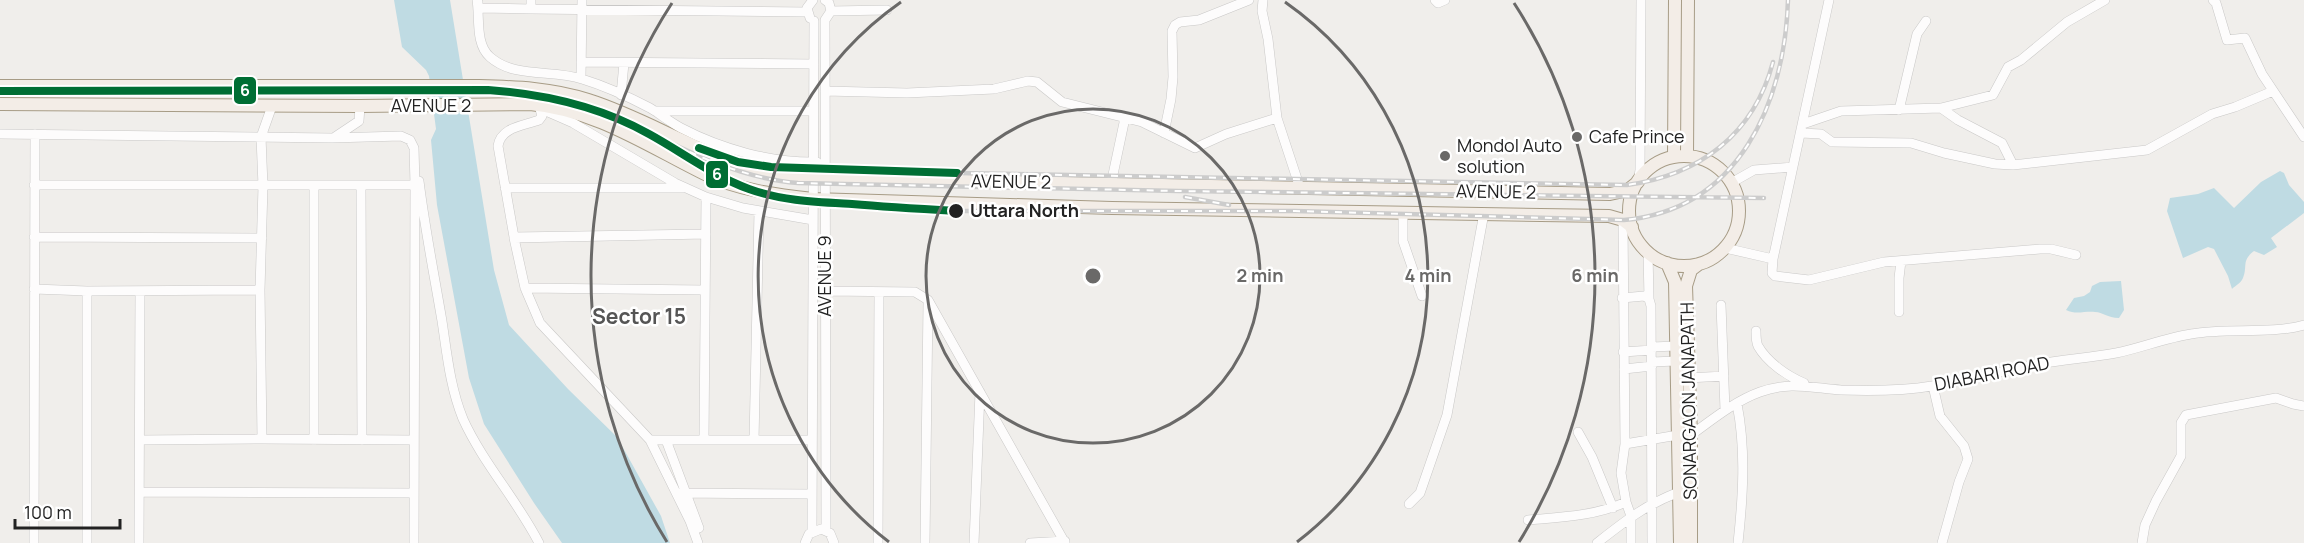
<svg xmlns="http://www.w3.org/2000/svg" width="2304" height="543" font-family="Manrope,sans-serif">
<rect width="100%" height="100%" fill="#f0eeeb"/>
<path fill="#bfdbe3" d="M394,0H450L494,270L509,325L568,389L617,437L661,516L670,543H562L534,503L484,424L469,378L437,205L431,140L436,129L429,76L426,70L402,47Z
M2280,171L2284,173L2289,185L2304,202V213L2271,238L2277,247L2264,255L2254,251C2241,261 2248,266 2243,278C2241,283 2235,286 2232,289L2228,276L2214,249L2208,247L2183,258L2167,211L2170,198L2198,194L2214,188L2234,208L2261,182Z
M2121,281L2124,310L2119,318C2107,318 2103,312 2095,312C2084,311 2076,315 2066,310L2074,298L2084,296L2090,292L2092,286L2100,282Z"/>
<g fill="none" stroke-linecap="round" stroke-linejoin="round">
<g stroke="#c9c8c7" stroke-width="10">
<path id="minor" d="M477,0C480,18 475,44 490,57C515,79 552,69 582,79C605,86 629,97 650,108C660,114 670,122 681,128C721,149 771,163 817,162
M531,0V9L807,12
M825,0L829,3L831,11L825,20L826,531
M1435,0L1438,3L1445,0
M1829,0L1773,259L1772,273L1775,276L1809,280L1884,262L2040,249H2051L2076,255
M2213,0L2216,3L2227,40L2245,38L2262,74L2304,137
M478,2V8L531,9
M831,11L887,10
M810,18L807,8L813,0
M581,62L814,64
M581,78L582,0
M825,91L907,93L994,89L1028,81L1037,82L1062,102L1142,122L1195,148L1226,134L1277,118L1268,39L1262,11L1263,0
M621,95L624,63
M272,106L261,137L263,186L260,290L262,439L414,440
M1941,108L1958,120L2002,143L2013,165
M540,109L542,116L539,120C523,126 501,127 498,146L514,237L706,234L514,238L525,288L540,323L650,440L690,521L698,543
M541,109L573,123L675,183L706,197L743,208L813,220
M1899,110L1917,34L1926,21
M655,111H813
M1277,118L1300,188
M1803,124L1841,111L1941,108L1993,95L2008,67L2021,60L2067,22L2105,0
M1164,133L1171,99L1173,77L1172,31L1175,25L1180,22L1199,20L1249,0
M1801,133L1821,134L1832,142L1911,143L1944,153L1995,164L2013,165L2147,150L2212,114L2235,107L2273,91
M0,134L332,138L401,136L410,140L414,148L415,185
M335,137L359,121L360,106
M419,181C425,229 434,274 442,321C447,354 450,387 463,419C483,463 517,500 539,543
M1638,182L1640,170L1641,0
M1731,183L1754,170L1793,167
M1111,184L1125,118
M34,185H415L414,543
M361,186L362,440
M505,188H683
M1403,213V241L1422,296
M1623,220L1625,444L1621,473L1626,502L1631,516V543
M34,237L262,238
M1725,248L1773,259
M1648,252L1649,299
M525,288L705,290
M34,289L87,291L260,290
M87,291V543
M826,291L915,292L928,300L1065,543
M1622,298L1644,296L1649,299L1651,306L1652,543
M1721,305L1725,410
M1899,312V278L1901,261
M1756,331C1756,336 1756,342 1758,346C1767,362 1787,376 1804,383
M1652,347L1676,346
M1623,352L1652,350
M1652,362L1676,361
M1624,369L1652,366
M1688,378L1724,376
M1933,386L1940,416L1964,446L1968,459L1959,482L1942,543
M1737,404C1746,449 1743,497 1738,543
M1578,432L1592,457L1613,508
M1691,435C1713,419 1735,401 1760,392C1790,381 1812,388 1841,390C1871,391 1902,391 1932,386C1968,380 2004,371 2039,364C2064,359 2090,358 2116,353C2141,348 2165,338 2191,334C2228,327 2268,335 2304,325
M141,440L262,439
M314,440V186
M650,440H812
M666,440L699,528
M704,440L706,197
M754,440L759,211
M1625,444L1678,435
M141,492L414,493
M677,493L812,494
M1409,504L1420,493L1447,415L1484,213
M1528,520C1562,517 1595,516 1626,502
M812,531L814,21
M34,543L35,134
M139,543L140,291
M805,543L809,534L821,529L830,533L834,543
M878,543L879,292
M925,543L928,303
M974,543L980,392
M1030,543L1065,541
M1597,543C1625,521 1645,505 1679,492
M2142,543L2145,525L2156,501L2181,456V423L2186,415L2276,398L2293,404L2304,406"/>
</g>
<g stroke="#a79c86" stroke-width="14">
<path id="major" d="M0,86H479C516,87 552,88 588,100C636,115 680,142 728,160C755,170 784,175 813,178L1610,194L1628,190L1638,182
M0,104L360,106L530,104C596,110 648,146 705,174C738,190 777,195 813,199L1112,208L1609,216L1623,220L1632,227
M1687,156L1688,0
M1629 211a55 55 0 1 1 110 0a55 55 0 1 1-110 0Z
M1674,157L1675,0
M1667,263L1675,282L1680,543
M1691,543V435L1686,286L1691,270L1699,264"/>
</g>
<use href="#minor" stroke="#fdfcfc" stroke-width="9"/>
<use href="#major" stroke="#f3ede7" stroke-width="12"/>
<g stroke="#ccc" stroke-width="4.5">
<path id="rail" d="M640,126C686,153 745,179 798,183L1178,191L1764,198
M957,173L1627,185C1700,175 1754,134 1773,62
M1185,197L1229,205
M957,211H1295L1624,220C1739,210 1785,102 1788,0"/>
</g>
<use href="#rail" stroke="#fff" stroke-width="2" stroke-dasharray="7" stroke-linecap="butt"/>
<g stroke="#fff" stroke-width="12">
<path id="metro-1" d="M0,91L488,90C545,94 599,106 649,134C682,152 713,176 749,189C782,201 817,202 852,204C887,207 922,209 957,211
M699,148L738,162L771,167L957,173"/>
</g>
<use href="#metro-1" stroke="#006e34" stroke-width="8"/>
</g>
<g fill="none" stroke="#6a6968" stroke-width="3">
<circle cx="1093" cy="276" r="167"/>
<path d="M889 542A335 335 0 0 1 901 2M1285 2A335 335 0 0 1 1297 542"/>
<path d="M667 542A502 502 0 0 1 672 3M1514 3A502 502 0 0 1 1519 542"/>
</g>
<g fill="#6a6968" stroke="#fff" stroke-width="2">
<circle cx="1577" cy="137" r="6"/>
<circle cx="1445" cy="156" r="6"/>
</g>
<circle fill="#222" stroke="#fff" stroke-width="2" cx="956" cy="211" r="8"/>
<g text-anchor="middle" stroke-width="5" stroke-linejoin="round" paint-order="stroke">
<g font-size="18" fill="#222" stroke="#fff">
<text x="431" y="112">AVENUE 2</text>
<text transform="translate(1011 182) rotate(1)" y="6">AVENUE 2</text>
<text transform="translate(1496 192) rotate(1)" y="6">AVENUE 2</text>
<text transform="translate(825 276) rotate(-90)" y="6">AVENUE 9</text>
<text transform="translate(1992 374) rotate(-11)" y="6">DIABARI ROAD</text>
<text transform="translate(1689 401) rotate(-91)" y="6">SONARGAON JANAPATH</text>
</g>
<g font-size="18" fill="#222" stroke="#fff" text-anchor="start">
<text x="1589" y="143">Cafe Prince</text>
<text x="1457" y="152">Mondol Auto<tspan x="1457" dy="21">solution</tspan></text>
</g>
<g font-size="18" font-weight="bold" fill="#222" stroke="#fff" text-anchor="start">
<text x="970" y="217">Uttara North</text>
</g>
<g font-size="21" font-weight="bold" fill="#555" stroke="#fff">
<text x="639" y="324">Sector 15</text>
</g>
</g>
<circle cx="1093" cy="276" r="9" fill="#6a6968" stroke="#fff" stroke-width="3"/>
<g font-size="18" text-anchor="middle" font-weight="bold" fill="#6a6968" stroke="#fff" stroke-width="5" stroke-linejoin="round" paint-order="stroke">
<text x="1260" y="282">2 min</text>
<text x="1428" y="282">4 min</text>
<text x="1595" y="282">6 min</text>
</g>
<g stroke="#fff" stroke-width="2">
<rect x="233" y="76" width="24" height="29" rx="6" fill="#006e34"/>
<rect x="705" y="160" width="24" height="29" rx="6" fill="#006e34"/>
</g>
<g font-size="16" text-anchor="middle" font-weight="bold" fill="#fff">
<text x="245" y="96">6</text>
<text x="717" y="180">6</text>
</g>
<path d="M15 519v9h105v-9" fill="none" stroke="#222222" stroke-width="3"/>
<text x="24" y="519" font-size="18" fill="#222222" stroke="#ffffff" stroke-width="4.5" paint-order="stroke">100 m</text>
</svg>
